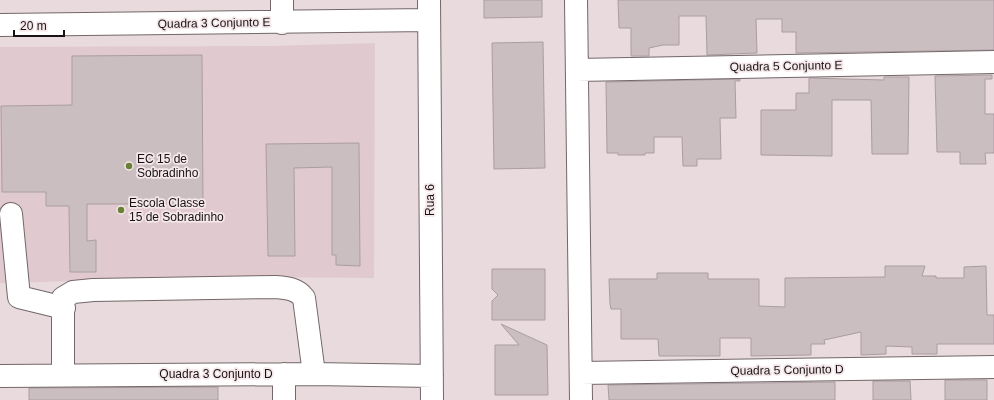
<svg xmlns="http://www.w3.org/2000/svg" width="994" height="400" font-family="Helvetica,sans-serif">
<rect width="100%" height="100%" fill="#e8dadd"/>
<path fill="#e1cacf" d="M375,43L374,278L243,277L0,283V47L271,46Z"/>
<path fill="#cbbec1" stroke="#aa9da0" d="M484,0H542V17L484,18Z
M618,0H994V50L796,53V32H782V19H756L757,53L707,55L706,16H679V45H663L649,48V56H631V28H619Z
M543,42L545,168L494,169L492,43Z
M202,55L203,204H87V241L96,240V272H70L69,206H46V192H2L1,106L72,105V56Z
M992,75V79H985V114H994V153H985L986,164H960V152H937L935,76Z
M884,77H909L908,154H872L871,100H832V156L761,155V110H796V93H809V78L884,80Z
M740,79V81H735L736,118H720L721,159H697V166H683L682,137H654V153H645V155H618V153H607L606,82Z
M359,143L360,266L336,265V255H332V167L294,168L295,256H268L266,144Z
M885,266H925L922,276H936V278H964V267L986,266L987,315H994V344H937V354H912V347L886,346V354L861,355V332L824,340L825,344H811V355L751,356V338H720V356H659L658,339H621V309H611L610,304L609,279H657V273H708V279H759V306L785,307V278L885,277Z
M492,269H545V320H492V301L498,295L492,289Z
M501,324L547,345L548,395H495V345H519Z
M945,380H987V400H945Z
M873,381H910L911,400H873Z
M835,382V400H609L608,385Z
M218,387V400H29V388Z"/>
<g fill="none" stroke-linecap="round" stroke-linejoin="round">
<g stroke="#736769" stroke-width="24">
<path id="minor" d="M429,0L432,400
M576,0L581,400
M282,23V0
M0,25L429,20
M577,70L994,62
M11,214L19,297L64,308
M581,373L994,367
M284,374V400
M63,375V298L73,292L93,290L276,287C288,288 297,289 304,298L314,374
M0,376L314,374L432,376"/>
</g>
<use href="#minor" stroke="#fff" stroke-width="22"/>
</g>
<g fill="#698134" stroke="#f5e7ea" stroke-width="1.5">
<circle cx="129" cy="166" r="4"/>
<circle cx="121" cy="210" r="4"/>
</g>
<g text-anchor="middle" stroke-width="3.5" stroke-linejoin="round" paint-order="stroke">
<g font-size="12" fill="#171314" stroke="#f5e7ea">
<text transform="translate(214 23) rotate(-1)" y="4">Quadra 3 Conjunto E</text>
<text transform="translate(786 66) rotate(-1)" y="4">Quadra 5 Conjunto E</text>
<text transform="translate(430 200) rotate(-90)" y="4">Rua 6</text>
<text transform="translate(787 370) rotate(-1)" y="4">Quadra 5 Conjunto D</text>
<text x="216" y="378">Quadra 3 Conjunto D</text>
</g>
<g font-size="12" fill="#171314" stroke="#f5e7ea" text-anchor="start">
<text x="137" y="163">EC 15 de<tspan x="137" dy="14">Sobradinho</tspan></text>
<text x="129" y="207">Escola Classe<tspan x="129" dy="14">15 de Sobradinho</tspan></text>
</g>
</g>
<path d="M14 30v6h50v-6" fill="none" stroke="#171314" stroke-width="2"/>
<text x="20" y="30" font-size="12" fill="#171314" stroke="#f5e7ea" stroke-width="3" paint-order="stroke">20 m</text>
</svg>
